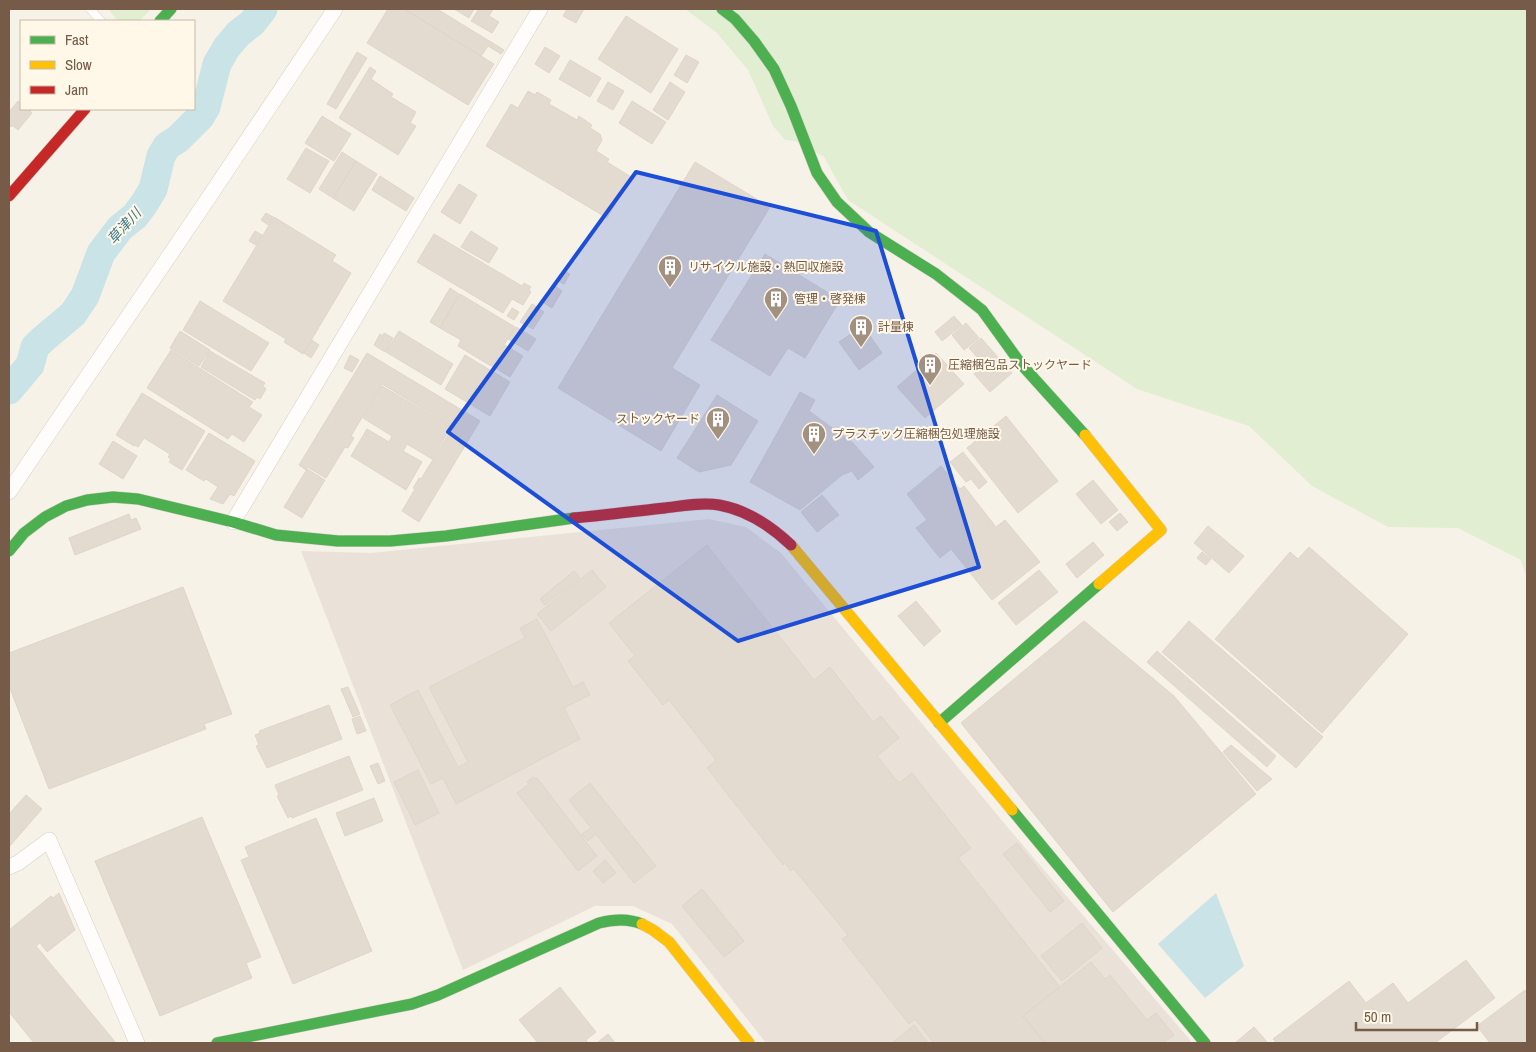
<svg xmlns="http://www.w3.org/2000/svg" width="1536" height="1052" font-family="'Archivo Narrow','Noto Sans JP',sans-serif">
<rect width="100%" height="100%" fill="#f7f2e8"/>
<path fill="#eae2d9" d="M709,519L746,527L781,553L1009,829L1191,1041L1188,1043H766L672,924L633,906H595L463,970L301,551L371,553Z"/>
<path fill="#e1eed2" d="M108,9H151L139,21H118Z
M685,9H1527V579L1521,560L1458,528L1388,527L1312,486L1249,426L1137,389L848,200L824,157L795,141L785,140L773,126L748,70L716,32Z"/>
<path fill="#cae3e7" d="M1216,893L1244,966L1205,998L1158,944Z"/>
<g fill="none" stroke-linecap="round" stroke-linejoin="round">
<path stroke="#cae3e7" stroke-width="29" d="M9,390L30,365L35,347L42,340L73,314L85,296L101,253L120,228L135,216L144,204L153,189L161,156L167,146L178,139L200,117L206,107L217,64L227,47L238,34L252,23L263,9"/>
</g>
<path fill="#e3dad0" stroke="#e0d5ca" d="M388,9H404L494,64L468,105L367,43Z
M404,9H437L504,50L501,54L488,46L481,56Z
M454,9H474L469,18Z
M479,9H493L489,16L499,22L492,33L471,21Z
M567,9H584L576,23L563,16Z
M626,16L678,49L651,93L598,59Z
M545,47L560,56L549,73L535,64Z
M357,52L367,58L336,109L327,104Z
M686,55L699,62L687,83L674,75Z
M570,60L601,78L590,97L559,79Z
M370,67L376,71L371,79L393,94L391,97L416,112L410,123L416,126L398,155L339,118Z
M608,82L624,91L613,110L597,101Z
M670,82L685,92L668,120L653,110Z
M528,91L535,95L537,92L551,100L549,104L577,120L579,116L592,125L590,128L600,134L602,140L596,151L609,159L607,162L631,177L607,218L486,146L511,104L518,108Z
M18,101L21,104V109H32L30,112L32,113L18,130L12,125L11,127L9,125V112Z
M632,101L666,122L652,144L619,123Z
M322,116L351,134L334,161L305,143Z
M306,148L329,161L310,193L287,179Z
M342,152L356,161L333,198L319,189Z
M356,161L377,174L354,211L333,198Z
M695,162L770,207L672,368L700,385L661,451L558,388Z
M380,176L414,198L406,211L372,190Z
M459,184L477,195L460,224L441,212Z
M266,213L273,217L268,225L261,220Z
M274,217L336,255L332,261L351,273L303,354L284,342L286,339L223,301Z
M255,231L262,235L256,245L249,241Z
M471,231L498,248L489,263L461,247Z
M434,234L522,286L524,283L531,287L529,290L531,292L523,305L512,299L503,313L417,262Z
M765,254L840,300L805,358L788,348L770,376L711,340Z
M564,271L570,274L564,284L558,281Z
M555,286L562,291L552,308L544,303Z
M450,288L459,294L440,328L430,322Z
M460,294L515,327L491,366L458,346L461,340L440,328Z
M200,301L269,343L251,371L183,330Z
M532,304L544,312L533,329L520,322Z
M512,308L519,312L514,320L507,316Z
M954,316L962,325L942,341L935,332Z
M966,323L979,338L964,350L952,335Z
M863,326L882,353L859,370L839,342Z
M516,327L536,339L528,351L508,339Z
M180,331L210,350L199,366L170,348Z
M399,331L453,364L441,385L386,352Z
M384,333L393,338L385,352L374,345L380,334L383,336Z
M981,338L1012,373L990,392L974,374L984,365L969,348Z
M312,340L319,345L311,358L304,353Z
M505,345L523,356L510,377L492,366Z
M171,350L253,402L249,407L262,415L244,442L232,434L228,439L147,388Z
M210,351L265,383L263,386L266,389L260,399L257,397L255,400L201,367Z
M367,353L480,421L419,522L402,511L415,489L413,488L419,478L421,479L453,427L382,384L351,436L354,438L348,448L345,447L326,478L307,467L306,470L299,465Z
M936,353L964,384L925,418L897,387Z
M350,355L359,360L352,372L344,368Z
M465,355L510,382L490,416L445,389Z
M382,386L451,427L432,459L407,444L403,451L422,462L406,490L351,456L367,429L389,442L392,436L363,418Z
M800,392L815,400L809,411L853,443L874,467L858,480L852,471L842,475L800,510L750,482Z
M142,393L205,431L182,470L169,462L171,459L168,457L170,454L144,438L138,447L135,445L134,446L116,435Z
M717,395L758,421L731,465L699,472L677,458Z
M1006,416L1058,481L1018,513L967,448Z
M209,433L255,461L234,496L230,494L223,504L210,499L218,487L206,479L204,481L186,470Z
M113,441L137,456L123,479L99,464Z
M963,452L987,482L979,489L971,479L966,482L950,462Z
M941,466L960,489L964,486L996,527L1005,520L1040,562L992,600L951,549L940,558L916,528L927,520L907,494Z
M307,469L325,480L302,518L284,507Z
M1093,480L1118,510L1101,524L1076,494Z
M822,495L839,515L817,532L801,512Z
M1120,513L1128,522L1117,531L1109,522Z
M129,514L131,520L136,518L141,529L75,555L69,538Z
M1208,526L1244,556L1229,573L1194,543Z
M1093,542L1104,555L1077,578L1066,564Z
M707,545L814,680L830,667L873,722L881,716L899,738L877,756L899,783L912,773L971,848L958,858L1060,987L1023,1016L1045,1043H934L915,1019L909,1024L842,939L848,935L793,868L791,871L784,862L783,865L707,768L716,760L669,700L663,705L628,661L635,656L609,623Z
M1309,547L1408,634L1322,733L1215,639L1290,552L1298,559Z
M1202,552L1211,559L1206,565L1197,558Z
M592,570L606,587L551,631L537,614Z
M1039,570L1058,592L1016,625L998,603Z
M574,571L580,578L545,605L540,599Z
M183,587L232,714L204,724L206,729L49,789L9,686V653Z
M916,601L941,631L924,646L898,616Z
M537,619L573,687L583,682L590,695L564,708L580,739L456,804L443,778L431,784L390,705L418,690L458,767L468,762L429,687L525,638L520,628Z
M1084,621L1174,696L1256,794L1113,912L961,723Z
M1189,621L1323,737L1296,768L1162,652Z
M1157,651L1276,756L1267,767L1147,662Z
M348,687L360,714L353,717L341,689Z
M329,705L342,739L267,768L256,746L259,745L255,735L260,733L259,731Z
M360,716L366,731L357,734L352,719Z
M1231,745L1272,779L1257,791L1223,752Z
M349,756L363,790L292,818L291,816L288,818L277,796L279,795L275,785Z
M378,763L385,781L378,784L370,766Z
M418,770L439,813L415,825L394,782Z
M533,777L535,779L537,778L597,856L578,871L517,793L529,784L527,782Z
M590,783L656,866L634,883L596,834L588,841L582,834L591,828L569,800Z
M26,795L42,809L9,847V814Z
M374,798L383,821L345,836L336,813Z
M202,817L261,957L246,963L252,978L160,1016L95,861Z
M316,818L372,951L293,984L241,860L249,857L245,847Z
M1017,843L1064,901L1050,912L1003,854Z
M605,860L616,873L603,883L593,871Z
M702,889L744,941L724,957L682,906Z
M59,893L75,930L47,952L40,943L36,946L116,1043H34L9,1012V930L51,896L53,898Z
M1082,923L1102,948L1062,981L1041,956Z
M1466,960L1495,998L1435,1043H1277L1273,1039L1349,981L1366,1003L1393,983L1408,1003Z
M1091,962L1105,979L1110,975L1147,1020L1156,1013L1174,1035L1163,1043H1045L1023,1016Z
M560,987L596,1032L586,1040L588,1043H538L519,1020Z
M1525,990L1527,993V1043H1490L1477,1026Z
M914,1025L928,1043H892Z
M1254,1027L1268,1043H1235Z
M608,1034L615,1043H597Z"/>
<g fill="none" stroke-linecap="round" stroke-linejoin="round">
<g stroke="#d6cfc7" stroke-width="9">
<path id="lane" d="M90,9L101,21"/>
</g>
<g stroke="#d6cfc7" stroke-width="16">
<path id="street" d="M9,492L199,212L335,9
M233,522L540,9
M9,867L18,863L49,840L137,1043"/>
</g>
<g stroke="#d6cec4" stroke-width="12">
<path id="fast" d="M722,9L735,19L754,41L774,69L791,106L817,173L837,202L869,232L936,274L982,310L1021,364L1085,435
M160,21L171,9
M9,551L24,533L45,517L66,506L87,500L113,497L138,499L233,522L276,535L338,541H390L446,536L574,518
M939,723L1099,584
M1012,810L1205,1043
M217,1043L412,1004L438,995L599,923C614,919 628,918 642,924"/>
</g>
<g stroke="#d6cec4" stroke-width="12">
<path id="slow" d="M1085,435L1161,530L1099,584
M791,545L1012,810
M642,924L653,930L669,942L749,1043"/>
</g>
<g stroke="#d6cec4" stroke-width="12">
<path id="jam" d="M9,196L85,109
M574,518C605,515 635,511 665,508C682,506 702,502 719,505C747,510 771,526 791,545"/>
</g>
<use href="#lane" stroke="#fefdfc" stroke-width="8"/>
<use href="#street" stroke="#fefdfc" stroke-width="15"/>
<use href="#fast" stroke="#4caf50" stroke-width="11"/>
<use href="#slow" stroke="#ffc107" stroke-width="11"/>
<use href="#jam" stroke="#c62828" stroke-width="11"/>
</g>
<path fill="#1d4ed8" fill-opacity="0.2" stroke="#1d4ed8" stroke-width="4" stroke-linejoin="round" d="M636,172L876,231L979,567L738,641L448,432Z"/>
<defs>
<g id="building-pin" transform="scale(1.25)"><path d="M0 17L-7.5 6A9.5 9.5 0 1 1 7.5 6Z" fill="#a29080" stroke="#fff8e9"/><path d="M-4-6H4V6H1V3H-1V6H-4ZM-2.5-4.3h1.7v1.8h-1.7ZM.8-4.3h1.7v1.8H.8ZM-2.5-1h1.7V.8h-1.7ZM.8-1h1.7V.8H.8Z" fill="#fff"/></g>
</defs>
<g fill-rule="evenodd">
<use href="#building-pin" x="670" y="267"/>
<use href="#building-pin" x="776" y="299"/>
<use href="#building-pin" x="861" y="327"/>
<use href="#building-pin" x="930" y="365"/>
<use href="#building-pin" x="718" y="419"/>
<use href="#building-pin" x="814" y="434"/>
</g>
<g text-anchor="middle" stroke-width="4" stroke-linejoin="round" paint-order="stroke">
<g font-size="12" fill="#755b48" stroke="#fff8e9" text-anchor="start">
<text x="688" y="271">リサイクル施設・熱回収施設</text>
<text x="794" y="303">管理・啓発棟</text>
<text x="878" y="331">計量棟</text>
<text x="948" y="369">圧縮梱包品ストックヤード</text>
<text x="700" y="423" text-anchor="end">ストックヤード</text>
<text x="832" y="438">プラスチック圧縮梱包処理施設</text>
</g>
<g font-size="14" font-style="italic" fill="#417a8a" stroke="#fff8e9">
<text transform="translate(124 226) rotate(-48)" y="5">草津川</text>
</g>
</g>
<rect width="1536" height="1052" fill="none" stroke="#755b48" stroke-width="20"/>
<rect x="20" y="20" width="175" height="90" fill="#fff8e9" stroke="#c8b9a9"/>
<rect x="30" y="36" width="25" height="8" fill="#4caf50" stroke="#c8b9a9"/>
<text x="65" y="45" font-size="15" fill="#755b48">Fast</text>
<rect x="30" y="61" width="25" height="8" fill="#ffc107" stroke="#c8b9a9"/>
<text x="65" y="70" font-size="15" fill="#755b48">Slow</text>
<rect x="30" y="86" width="25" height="8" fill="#c62828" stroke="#c8b9a9"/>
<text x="65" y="95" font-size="15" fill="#755b48">Jam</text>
<path d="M1356 1022v8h121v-8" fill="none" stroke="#755b48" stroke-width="2.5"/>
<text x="1364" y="1022" font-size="15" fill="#755b48" stroke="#fff8e9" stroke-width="4" paint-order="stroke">50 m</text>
</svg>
